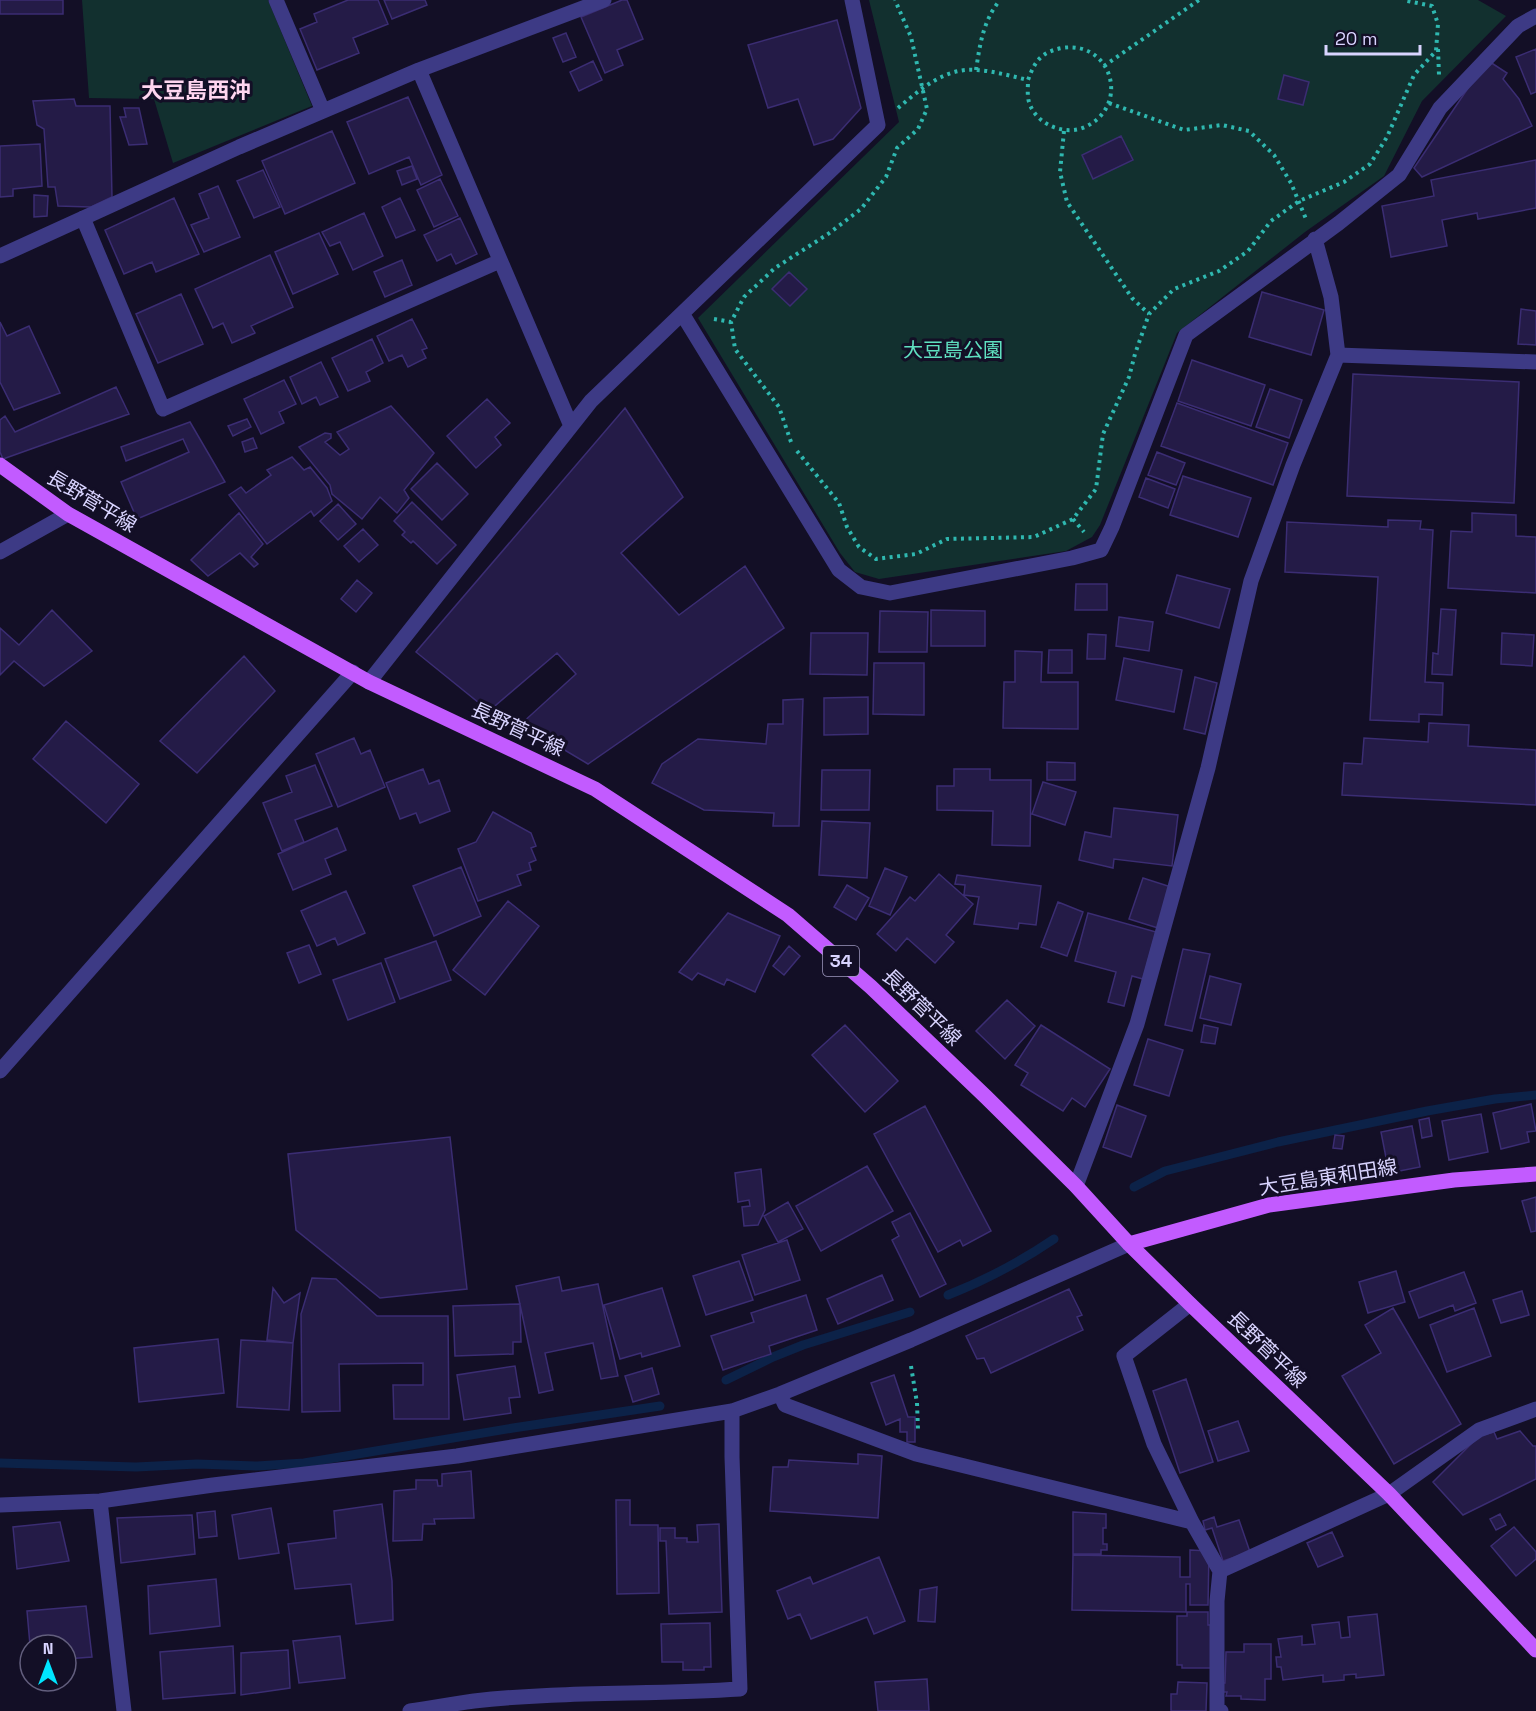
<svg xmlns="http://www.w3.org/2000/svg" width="1536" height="1711" font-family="'Space Grotesk','Noto Sans JP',sans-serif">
<rect width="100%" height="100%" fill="#130f26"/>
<path fill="#12302f" d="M82,0H268L312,106L173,163L154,99L89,98Z
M869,0H1478L1506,16L1422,101L1384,176L1305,232L1177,333L1100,525L1092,537L1066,551L879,579L855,572L840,553L698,318L899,122Z"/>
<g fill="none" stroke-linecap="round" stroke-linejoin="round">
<path stroke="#0c2248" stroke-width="9" d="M1134,1187L1165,1171L1278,1142L1427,1111L1495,1099L1536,1095
M948,1295C986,1280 1020,1262 1054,1239
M726,1380L773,1357L803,1345L910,1312
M0,1463L136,1467L197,1464L257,1466L304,1463L513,1428L660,1406"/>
</g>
<path fill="#241b47" stroke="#3b2d73" stroke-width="1.5" d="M0,0H63V14H0Z
M348,0H378L388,24L353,38L359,53L317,70L300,29L317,22L314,14Z
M384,0H425L427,5L392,19Z
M622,0H627L643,39L617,50L623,65L605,73L581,17Z
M837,20L861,108L833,139L814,145L798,99L768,108L748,45Z
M566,33L576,57L563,62L553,38Z
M1536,49V92L1531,94L1516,57Z
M1487,60L1507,73L1503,79L1519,99L1532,126L1422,177L1414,168Z
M593,61L602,80L579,91L570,72Z
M1284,75L1309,82L1303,105L1278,99Z
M408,97L442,175L421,185L409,157L369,174L347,122Z
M74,99L76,106H110L112,197L91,207L58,206L55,187H48L44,129L37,125L33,101Z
M124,108H139L147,144L129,145L120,117H126Z
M332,131L355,183L285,214L262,161Z
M1121,136L1133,160L1093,179L1082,155Z
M40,144L42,186L13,189V196L0,197V146Z
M1536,160V208L1478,219L1477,213L1442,220L1447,246L1391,257L1382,206L1434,196L1431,180Z
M412,166L417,179L402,185L397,171Z
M263,170L280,207L254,218L237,181Z
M440,179L458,216L434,227L417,190Z
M218,186L240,237L204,252L191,225L209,218L199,194Z
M34,195L48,196L47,216L34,217Z
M174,198L199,254L156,272L152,262L124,274L105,230Z
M400,198L415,230L396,238L382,207Z
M364,213L383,256L353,270L340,242L330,246L322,232Z
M460,218L477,254L456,264L451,254L437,261L424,235Z
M319,233L338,274L293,294L275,252Z
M270,255L293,307L251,326L255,333L232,343L223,323L213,328L195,289Z
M402,260L412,285L385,297L374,272Z
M789,272L807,289L790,306L772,289Z
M1262,292L1324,310L1311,355L1249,337Z
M181,294L203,344L158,363L136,314Z
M1521,309L1536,311V345L1518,344Z
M412,319L427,348L422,350L426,358L408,367L402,355L389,361L377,336Z
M0,322L7,336L29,326L60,393L14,410L0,382Z
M372,339L383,363L366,372L370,381L348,391L332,358Z
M1192,360L1265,385L1251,426L1178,401Z
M321,362L338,397L320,405L316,397L302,404L290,377Z
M1353,374L1519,382L1514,503L1347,496Z
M284,380L296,404L279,412L284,423L261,434L244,399Z
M116,387L129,414L3,459L0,452V420L5,416L15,432Z
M1270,389L1302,400L1289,438L1256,427Z
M487,399L510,423L495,437L501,445L476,468L447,436Z
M1177,403L1288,443L1273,485L1161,446Z
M391,406L434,453L404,490L409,498L397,513L380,497L362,519L332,494L330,485L299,447L325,433L331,434V438L325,442L340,455L349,449L337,432Z
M625,408L683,497L621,553L679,615L745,566L784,628L588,764L521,724L576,674L557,653L489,711L416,652Z
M247,419L251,427L233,436L228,426Z
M190,422L225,482L137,519L121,482L189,452L183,439L126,461L121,447Z
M253,438L257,448L245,452L242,442Z
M1157,452L1185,463L1176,485L1148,475Z
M292,457L304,470L310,467L327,488L332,501L314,516L311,511L267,544L229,495L241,487L246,493L271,475L267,470Z
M437,463L468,494L442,520L411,489Z
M1183,476L1251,498L1238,537L1170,515Z
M1146,478L1175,489L1168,508L1139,497Z
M69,481L75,482L72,494L64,490Z
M412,502L456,545L437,564L413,541L411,543L402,535L405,532L394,521Z
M338,504L356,524L338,540L320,521Z
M239,513L263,544L251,557L258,564L254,567L240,553L208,576L191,560Z
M1472,513L1516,515V536L1536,537V593L1448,588L1451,531L1472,532Z
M1388,520L1421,521L1420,529L1433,530L1425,682L1443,683L1442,715L1419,714V722L1370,720L1378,577L1285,572L1287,522L1388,527Z
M363,529L378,545L359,562L344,546Z
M1177,575L1230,589L1219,628L1166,613Z
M357,580L372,593L356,612L341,599Z
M1076,584H1107V610H1075Z
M1441,609L1456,610L1452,675L1432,674L1433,653L1438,654Z
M52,610L92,651L44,686L14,661L0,675V628L19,645Z
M931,610L985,611V646H931Z
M880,611L928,612L927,652H879Z
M1119,617L1153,622L1149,651L1116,646Z
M811,633H868L867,675L810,674Z
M1502,633L1534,635L1532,666L1501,664Z
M1088,634L1106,635L1105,659H1087Z
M1049,650H1072V673H1048Z
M1015,651L1042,652L1041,682H1078V729L1003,728L1004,682H1015Z
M244,656L275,691L197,773L160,741Z
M1124,658L1182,670L1174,712L1116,700Z
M874,663H924V715L873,714Z
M1195,677L1217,683L1205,734L1184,729Z
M868,697V734L824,735V698Z
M803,699L799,826H773L774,813L704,810L652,783L662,764L698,739L766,744L768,724H783V700Z
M66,721L139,784L106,823L33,759Z
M1429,723L1469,725L1468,746L1536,750V805L1342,795L1344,763L1362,764L1364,738L1428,742Z
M354,738L361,754L370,750L385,787L338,807L316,754Z
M1047,762L1075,763V780H1047Z
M315,765L332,806L295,820L304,842L282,851L263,803L292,792L286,776Z
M423,769L429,784L439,780L450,811L420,823L416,813L400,819L386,783Z
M954,769H990V780H1031L1030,846L992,845L993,811L937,810V786H954Z
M822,770H870L869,810H821Z
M1043,782L1076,792L1065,825L1032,814Z
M1114,808L1178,815L1172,866L1114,859L1113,868L1079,860L1085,832L1111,837Z
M493,812L531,833L536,846L531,848L536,860L529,863L531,870L517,875L521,885L478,901L458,849L476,842Z
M822,821L870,823L867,878L819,875Z
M337,828L346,850L325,859L331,874L293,890L278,854Z
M461,867L481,916L434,936L413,886Z
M885,868L907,877L890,915L869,906Z
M939,874L973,904L946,935L954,942L935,963L907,938L896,951L877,934L910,897L915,901Z
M957,875L1041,886L1036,925L1019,923L1018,929L974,924L979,897L964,895L965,885L955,884Z
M1143,878L1171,887L1158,928L1129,919Z
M847,885L869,898L856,920L834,907Z
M346,891L365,933L338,945L335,938L317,946L301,911Z
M508,901L539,926L485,995L453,970Z
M1058,902L1083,912L1067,956L1041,947Z
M728,913L780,936L755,992L727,979L724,985L698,973L692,980L679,972Z
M1088,913L1156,932L1143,979L1132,976L1124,1006L1108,1002L1116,972L1075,961Z
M436,941L451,980L400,999L385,959Z
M309,945L321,974L299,983L287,953Z
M789,946L800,956L784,975L773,966Z
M1183,949L1210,954L1192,1031L1165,1025Z
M381,963L395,1002L348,1020L333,980Z
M1210,976L1241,984L1231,1025L1200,1018Z
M1007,1000L1035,1026L1005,1059L976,1031Z
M845,1025L898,1081L865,1112L812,1055Z
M1041,1025L1110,1069L1085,1107L1072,1098L1063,1111L1021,1085L1028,1073L1015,1065Z
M1204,1025L1218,1028L1215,1044L1201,1042Z
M1148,1039L1183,1050L1169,1096L1134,1085Z
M1531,1104L1536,1131L1527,1132L1529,1142L1501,1149L1493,1113Z
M1117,1105L1146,1116L1131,1157L1103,1147Z
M925,1106L991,1231L963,1246L960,1240L938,1252L874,1134Z
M1481,1114L1488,1152L1449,1160L1442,1121Z
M1429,1118L1432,1136L1422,1138L1419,1120Z
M1412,1126L1420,1167L1389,1173L1381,1132Z
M1335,1135L1344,1136L1342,1149L1333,1148Z
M450,1137L467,1289L380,1298L296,1230L288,1154Z
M867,1166L893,1211L821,1251L796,1206Z
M761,1169L765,1210L758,1225L744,1226L742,1207L750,1206L749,1200L738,1202L735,1173Z
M1536,1197V1231L1531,1232L1522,1201Z
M788,1202L803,1229L778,1242L764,1216Z
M910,1213L946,1284L920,1297L892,1240L899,1236L892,1222Z
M787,1240L800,1280L755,1295L742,1255Z
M739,1261L753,1300L706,1315L693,1276Z
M1396,1271L1405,1302L1368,1313L1359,1282Z
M1464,1272L1476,1303L1455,1311L1453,1305L1419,1318L1409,1292Z
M882,1275L893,1300L838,1324L827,1299Z
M559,1277L562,1291L598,1284L618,1376L601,1379L593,1343L545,1353L553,1390L539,1393L516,1286Z
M312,1278L336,1279L377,1316H448L449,1419H394L393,1385H423V1363L339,1364L340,1411L302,1412L301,1314Z
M273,1288L284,1303L300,1293L293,1343L267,1340Z
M662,1288L680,1346L642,1357L641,1353L620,1359L604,1305Z
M1069,1289L1082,1315L1077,1317L1083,1330L991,1373L984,1358L977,1359L966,1336Z
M1522,1291L1529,1315L1501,1323L1493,1300Z
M806,1295L817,1330L769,1346L771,1354L723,1370L711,1336L754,1322L751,1313Z
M520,1304L521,1342H513V1354L455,1356L453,1306Z
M1393,1308L1461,1424L1394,1464L1342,1376L1381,1353L1365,1325Z
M1474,1308L1491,1356L1447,1372L1430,1325Z
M218,1339L224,1393L139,1402L134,1348Z
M241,1340L293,1343L289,1410L237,1407Z
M515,1366L520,1397L509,1398L511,1413L464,1420L457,1375Z
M652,1368L659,1394L633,1402L625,1376Z
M894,1375L908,1417H915V1442H907V1432H900V1419L886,1425L871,1383Z
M1186,1379L1213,1462L1180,1473L1153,1391Z
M1238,1421L1249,1451L1218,1461L1208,1431Z
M1520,1431L1533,1446H1536V1479L1463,1515L1433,1482L1479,1436L1494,1432L1497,1439Z
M858,1454L882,1456L878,1518L770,1511L773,1467H788L789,1460L858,1464Z
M471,1471L474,1518L434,1519L435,1524H423L422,1540L393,1541L394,1491L416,1489V1480H437L438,1486H442V1474Z
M616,1500H630V1525H658L659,1593L617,1594Z
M382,1504L392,1581L393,1620L356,1624L351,1584L295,1589L288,1544L336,1538L334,1511Z
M271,1508L279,1553L239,1559L232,1515Z
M215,1511L217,1536L199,1538L197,1513Z
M1073,1512L1106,1514V1528H1103V1544H1107V1550H1101V1554H1073Z
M1500,1514L1506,1525L1496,1530L1490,1519Z
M192,1515L195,1554L121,1563L117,1518Z
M1214,1517L1217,1527L1239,1520L1250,1552L1223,1561L1212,1528L1205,1530L1203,1521Z
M60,1522L69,1561L17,1569L13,1527Z
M719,1524L722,1612L669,1614L666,1541H660V1528H675V1538H687V1542H698L697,1525Z
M1514,1527L1536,1552V1559L1516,1576L1491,1546Z
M1332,1532L1343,1556L1318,1567L1307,1543Z
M1190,1550L1209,1551L1208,1605H1190V1584H1186V1612L1072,1610L1073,1555L1180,1557V1577H1190Z
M879,1557L905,1621L874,1634L867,1617L811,1639L800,1614L788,1619L777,1591L810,1577L813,1584Z
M216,1579L220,1626L150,1634L148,1586Z
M937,1587L935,1622L918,1621L920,1590Z
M86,1606L92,1657L66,1659V1645H30L27,1611Z
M1187,1612H1208V1625H1212V1668H1182V1665H1177V1616H1187Z
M1377,1614L1384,1675L1356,1678V1674L1344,1675V1680L1323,1682V1675L1283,1680L1281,1667H1277L1276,1657H1281L1278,1639L1302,1636V1645L1315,1644L1312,1625L1339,1622L1341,1638L1350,1637L1348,1617Z
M710,1623L711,1667H704V1670H683V1662H662L661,1624Z
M340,1636L345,1678L299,1683L293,1641Z
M1244,1644H1271V1679H1265V1700L1241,1699V1696H1226L1227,1692H1222V1683H1225L1226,1652H1244Z
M233,1646L235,1693L163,1699L160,1652Z
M288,1650L290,1688L241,1695V1653Z
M927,1679L929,1711H878L875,1682Z
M1178,1682L1207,1683L1206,1711H1171V1694H1177Z"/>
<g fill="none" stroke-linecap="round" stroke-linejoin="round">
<path stroke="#2fb8b0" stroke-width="4" stroke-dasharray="3 4.5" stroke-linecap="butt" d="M1438,49L1439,75
M1104,66L1199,0
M976,70C980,44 983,21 1000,0
M1109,103L1184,130L1222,125L1249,131L1274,155L1291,183L1306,219
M898,108C921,89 945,67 977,70C993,71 1011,76 1028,80C1035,61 1041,52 1062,48C1112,40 1131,106 1085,127C1065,136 1036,125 1029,102C1027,96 1028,87 1028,80
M1064,131L1060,172L1067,202L1132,298L1149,314
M714,319L731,322
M791,442L779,407L735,349L731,322L744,297L775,268L828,234L861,209L886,177L897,148L918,129L927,109L911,37L895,0
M797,451L839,503L847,527L859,547L876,559L916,554L947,539L1034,537L1073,519L1096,489L1103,434L1129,377L1135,354L1149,314L1174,289L1219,271L1248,251L1271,221L1299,201L1344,182L1370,164L1387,137L1414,75L1436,51L1438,24L1432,6L1403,0
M1073,519L1084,532
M911,1366L917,1403L918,1430"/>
<path stroke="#3d3a85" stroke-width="15" d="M276,0L323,111
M419,70L571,426
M83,218L163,409L500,261
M0,256L239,147L419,70L604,0
M683,315L839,570L861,587L890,593L1072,558L1101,550L1112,527L1186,335L1339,223L1399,175L1440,108L1518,26L1536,16
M1338,355L1536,362
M0,552L68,514
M369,682L591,401L878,125L852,0
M0,1071L353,672
M1076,1186L1137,1024L1208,768L1251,581L1293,465L1338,355L1331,297L1315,239
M1190,1304L1124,1356L1154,1444L1192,1522L1220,1571L1217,1601V1710L1221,1711
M780,1394L785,1405L916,1454L1192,1522
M100,1501L124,1711
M0,1505L100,1501L213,1485L457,1456L732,1411L780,1394L911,1340L1129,1244
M1220,1571L1389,1494L1479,1430L1536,1409
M410,1711C431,1708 452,1704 474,1701C562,1691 651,1695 740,1689L732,1457V1411"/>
<path stroke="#c25bff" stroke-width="15" d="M0,465L68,514L369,682L595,789L788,915L871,987L986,1097L1076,1186L1129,1244L1190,1304L1389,1494L1536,1650
M1129,1244L1269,1205L1454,1180L1536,1174"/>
</g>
<g text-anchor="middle" stroke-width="6" stroke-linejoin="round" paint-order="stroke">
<rect fill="#130f26" stroke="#9e99be" stroke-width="1.5" x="823" y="946" width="36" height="30" rx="4.5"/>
<g font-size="18" font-weight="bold" fill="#d9d4ff">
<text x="841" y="967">34</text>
</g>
<g font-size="20" fill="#5fe0c0" stroke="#130f26">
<text x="953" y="357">大豆島公園</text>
</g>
<g font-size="20" fill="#d9d4ff" stroke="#130f26">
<text transform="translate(92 501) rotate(31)" y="7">長野菅平線</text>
<text transform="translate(518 729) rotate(25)" y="7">長野菅平線</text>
<text transform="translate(922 1007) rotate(44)" y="7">長野菅平線</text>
<text transform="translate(1328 1177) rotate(-9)" y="7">大豆島東和田線</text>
<text transform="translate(1267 1349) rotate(44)" y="7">長野菅平線</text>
</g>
<g font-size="22" font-weight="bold" fill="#ffd6f0" stroke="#130f26">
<text x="196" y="98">大豆島西沖</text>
</g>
</g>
<g transform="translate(48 1663)"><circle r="28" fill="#130f26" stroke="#625e7d" stroke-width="1.5"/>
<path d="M0-4.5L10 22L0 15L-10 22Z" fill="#00e5ff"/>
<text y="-9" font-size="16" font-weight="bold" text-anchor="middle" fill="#d9d4ff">N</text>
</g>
<path d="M1326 45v9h94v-9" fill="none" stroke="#d9d4ff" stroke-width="3"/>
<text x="1335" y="45" font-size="18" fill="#d9d4ff" stroke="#130f26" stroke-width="4.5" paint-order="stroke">20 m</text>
</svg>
